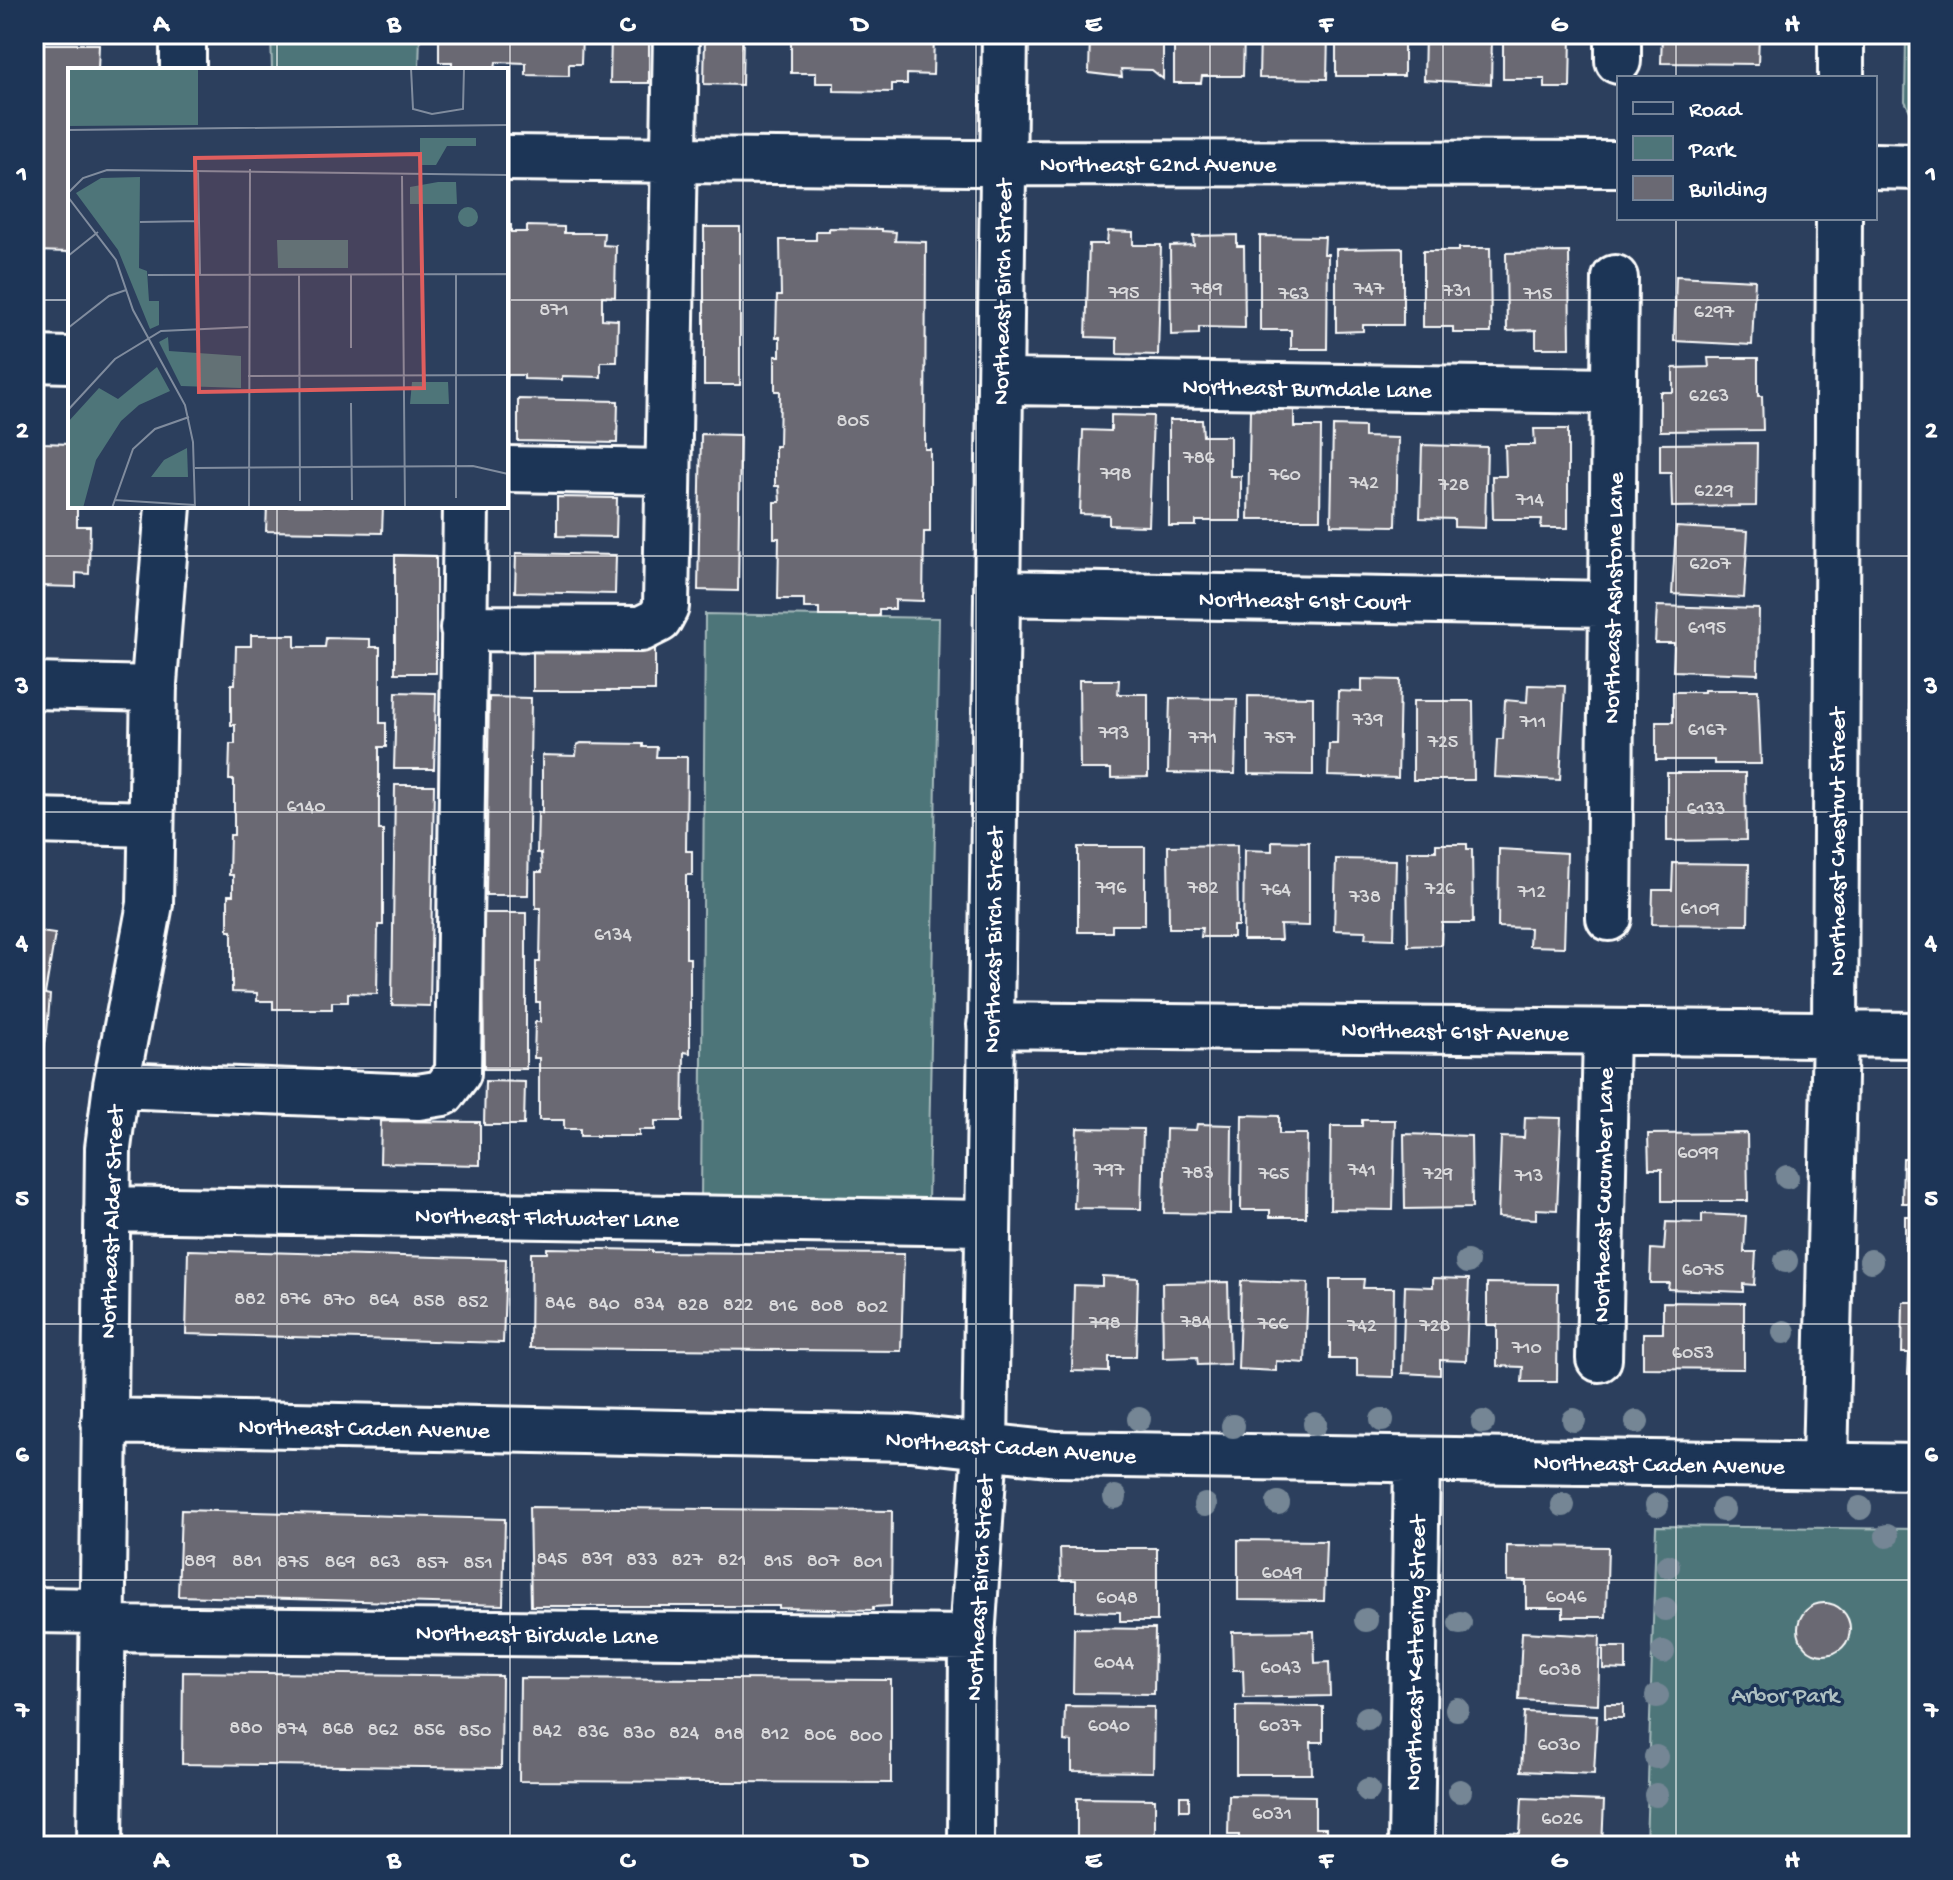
<svg xmlns="http://www.w3.org/2000/svg" width="1953" height="1880" font-family="'Gochi Hand',sans-serif">
<rect width="100%" height="100%" fill="#2c3f5d"/>
<filter id="ink" filterUnits="userSpaceOnUse"><feTurbulence type="fractalNoise" baseFrequency=".0125" numOctaves="2"/><feDisplacementMap in="SourceGraphic" scale="16" xChannelSelector="R" yChannelSelector="G"/><feConvolveMatrix kernelMatrix="1 2 1 2 8 2 1 2 1" color-interpolation-filters="sRGB"/></filter>
<g filter="url(#ink)">
<path fill="#4e7579" stroke="#a6babc" stroke-width="2" d="M271,34H420L419,70H272Z
M1906,34H1919V117L1910,111L1905,101Z
M705,614L939,618L928,1203L701,1205Z
M1656,1526L1919,1529V1846H1646Z"/>
<path fill="#6a6973" stroke="#fff" stroke-width="2" d="M439,34H582L581,64H569V76L526,75V63L496,62L495,70H452V62H439Z
M611,34H649V83H610Z
M705,34H743L742,85L704,84Z
M791,34H934L933,75L907,74V84H892V92L834,91V83H816V73H791Z
M1090,34H1163V79L1152,70L1121,69L1122,77L1089,73Z
M1174,34H1244L1243,76H1202L1201,83H1174Z
M1260,34H1328L1327,79L1259,78Z
M1336,34H1404V76H1336Z
M1425,34H1492L1491,84L1424,80Z
M1509,34H1571L1570,88H1545V79H1503V35Z
M1662,34H1759L1758,64L1661,63Z
M34,44H99L98,70H70V252L34,251Z
M506,225H511V232H527V226L564,227V233H604L603,245L616,246L615,297L602,296V319L618,320L617,362H601V377L562,376V380L524,379V375H508L506,379Z
M704,227H740V385H704Z
M829,228L882,229V231L896,232L895,241L926,242L925,449H930V532H924L923,601L895,600V609H879V616H819V608H804V599H778L779,538H774V502H780L779,486H775V446H779L780,391H775V356H780V337H776L777,296H781L780,240H816V231H829Z
M1108,231L1133,232V245H1161L1158,355L1117,354V338L1086,337L1089,244H1107Z
M1237,235V246H1244L1245,328L1199,327V334L1171,335L1170,246L1194,245L1193,236Z
M1260,236L1325,237L1324,254H1328L1327,349H1291V330H1260Z
M1403,248V325H1363V331L1336,332V249Z
M1459,248H1490L1491,333H1453V327H1423V251H1459Z
M1569,252L1570,348H1536V330L1507,331L1506,253Z
M1676,276L1755,280L1752,345L1674,341Z
M1708,358H1758V396H1762L1763,430L1660,431V392H1673V368L1709,367Z
M34,384H37V423H34Z
M518,399L618,401L617,443L518,441Z
M1250,409H1294V427H1321L1320,519H1248Z
M1111,415L1153,416L1149,526L1109,525V515L1080,514L1083,430L1111,431Z
M1169,420H1202L1203,436H1230V476H1241V521H1196V526H1169Z
M1333,426L1364,427V437L1398,438L1396,526L1331,525Z
M1534,429H1568V528H1541L1542,519H1493L1492,476H1506L1505,445H1535Z
M701,434L740,435L738,591L698,590Z
M34,438L43,439V443L70,444V506H77V526H90L89,574L76,573V587L40,586V591H34Z
M1757,443L1756,506L1672,507L1671,473H1660V444Z
M1422,445L1487,447L1485,528L1454,527V519L1420,518Z
M1914,465H1919V510H1913Z
M557,497L617,498L616,537L557,536Z
M267,506H383L382,533L266,531Z
M1676,527L1748,531L1744,598L1672,594Z
M516,553L616,555L615,594L515,592Z
M395,555L436,556V673H395Z
M1657,606L1759,609L1758,674L1673,671L1674,643H1655Z
M251,635H295V647H325L326,638L370,639V647H380V723H386V747H379V830H383V925H378L377,994L348,993V1002H332V1009H273V1001H257V993L232,992V931H228V895H233V875H229L230,835H234V780H229L230,744H235V725H231V684H235L236,646H251Z
M655,648V691H533V649Z
M1362,679L1400,680L1398,778L1328,776L1329,744H1337L1338,691L1362,692Z
M1079,680H1119L1118,694H1148V777L1111,778V769H1080Z
M1528,685L1565,686L1560,780L1495,777L1497,739H1503L1505,700L1527,702Z
M1910,689H1919V760H1913V730H1909Z
M1704,690H1758L1761,764H1714V760H1656V722H1673V692H1704Z
M396,692L436,693L434,769H394Z
M1248,696L1313,697V775L1248,774Z
M489,697L531,698L528,895H486Z
M1170,698L1237,699L1235,774L1168,773Z
M1413,701H1473L1474,780H1413Z
M581,743L643,744V747H657L656,757H687L686,851H692V875H686V958H690V1053L684,1052L683,1121H655V1130H639V1136H580V1129H564V1120H539V1058H534L535,1022H540V1002H536V962H540L541,908H536V872H542L541,853H537L538,812L542,813V755L576,756L577,745Z
M1667,773H1745L1746,840L1667,841Z
M395,785H434L430,1006L392,1005Z
M1272,841L1309,842V926L1280,925L1281,940H1243L1244,850L1272,851Z
M1436,844H1467V849H1472L1473,923H1442L1441,945L1408,946L1407,851H1436Z
M1237,845L1238,926H1233V937H1201L1202,928H1169L1168,846Z
M1078,847H1145V925H1112V932H1078Z
M1499,849L1567,853L1564,947L1529,946L1530,928L1498,927Z
M1914,855H1919V935H1914Z
M1336,859L1396,860L1394,939L1365,938L1366,931L1334,930Z
M1673,863L1749,864L1748,925L1652,924L1653,890H1672Z
M483,913H526V1069H484Z
M34,931L55,934L45,994L50,995L47,1032L43,1054H40L35,1088Z
M485,1081L525,1082L524,1125H484Z
M1242,1115L1279,1116V1134H1307L1306,1217H1270V1210H1241Z
M1525,1117L1561,1118L1557,1210L1536,1209V1219L1498,1217L1501,1137L1524,1138Z
M1362,1120H1395L1393,1210L1330,1209L1331,1126H1362Z
M381,1121L480,1122V1165L380,1163Z
M1197,1124L1232,1125L1231,1214L1164,1213L1166,1129L1196,1130Z
M1077,1128L1143,1129L1141,1209L1074,1208Z
M1910,1132H1919V1203H1902L1903,1158H1910Z
M1747,1133L1748,1201H1662V1169H1649L1648,1134Z
M1404,1134L1471,1136L1472,1208L1405,1209Z
M1702,1214L1746,1216L1744,1252H1756L1754,1285L1743,1284V1292L1668,1289L1669,1283H1650L1651,1249L1664,1250L1666,1222L1702,1223Z
M1905,1216H1919V1288H1912V1250H1905Z
M547,1248L652,1250V1252L904,1254L901,1351L530,1348L531,1253H547Z
M188,1250L506,1259L503,1343L186,1334Z
M1102,1276L1138,1278L1136,1357H1109V1372L1072,1371L1074,1285L1102,1286Z
M1433,1278L1469,1279L1466,1361L1440,1360V1375L1402,1373L1405,1286L1433,1287Z
M1330,1279H1364L1363,1288H1394L1393,1377L1357,1376V1359H1330Z
M1241,1281L1308,1283L1305,1363L1276,1361V1371L1238,1369Z
M1228,1282L1230,1364L1198,1365L1197,1357L1163,1358L1162,1283Z
M1487,1283L1558,1284L1557,1382H1522L1523,1367L1497,1366V1325H1487Z
M1663,1302L1744,1303V1369L1643,1368V1333H1663Z
M1903,1302H1919V1374H1908L1909,1353H1902Z
M529,1507L892,1511L891,1606L873,1607V1610L779,1608V1606H531Z
M181,1510L505,1519L503,1605L178,1596Z
M1238,1540L1326,1541L1324,1601L1238,1600Z
M1507,1546L1608,1547L1606,1617H1563V1608H1526V1581H1507Z
M1060,1548H1157V1621H1120V1612L1076,1611V1580H1061Z
M1798 1629a26 26 0 1 1 52 0a26 26 0 1 1-52 0Z
M1074,1628L1155,1629L1154,1694L1073,1693Z
M1314,1631L1315,1663L1329,1662L1330,1696L1244,1698L1243,1670H1233L1232,1632Z
M1522,1632L1600,1636L1598,1704L1519,1700Z
M1603,1647H1626V1670L1603,1669Z
M183,1672L502,1676L501,1768L182,1764Z
M520,1678L891,1680V1783L519,1781Z
M1605,1704H1623V1718H1605Z
M1065,1706L1154,1707L1153,1772L1072,1771V1742L1064,1741Z
M1236,1706L1323,1707V1742H1311L1312,1774H1236Z
M1524,1712L1597,1715L1594,1774L1521,1771Z
M1229,1795L1315,1796V1828H1326V1846H1239V1835H1228Z
M1180,1796H1189V1810H1180Z
M1077,1798L1155,1799V1846H1077Z
M1522,1798L1604,1801L1602,1846H1507L1508,1833L1520,1834Z"/>
<g fill="none" stroke-linecap="round" stroke-linejoin="round">
<g stroke="#fff" stroke-width="50">
<path id="minor" d="M183,34V70
M1618,61V34
M1841,78V34
M506,158L969,163L1619,164
M1875,166L1919,167
M34,359L70,360
M1000,382L1614,391
M506,469L667,472
M997,593L1612,604
M463,628L641,629L659,620L666,607L676,34
M34,686L154,689
M34,821L151,824
M1609,918L1615,278
M990,1025L1919,1035
M116,1085L418,1097L443,1093L458,1073L466,506
M107,1209L987,1223
M1599,1359L1606,1032
M104,1421L910,1438L1057,1454L1919,1467
M1825,1465L1835,1034L1839,218
M34,1610L102,1611
M102,1629L972,1638
M100,1846L108,1148L116,1085L150,904L154,683L168,506
M971,1846L972,1638L985,1448L1005,34
M1411,1846L1417,1460"/>
</g>
<use href="#minor" stroke="#1d3557" stroke-width="44"/>
</g>
<g fill="#748695">
<circle cx="1787" cy="1177" r="12"/>
<circle cx="1786" cy="1261" r="12"/>
<circle cx="1871" cy="1261" r="12"/>
<circle cx="1467" cy="1262" r="12"/>
<circle cx="1784" cy="1332" r="12"/>
<circle cx="1139" cy="1419" r="12"/>
<circle cx="1382" cy="1420" r="12"/>
<circle cx="1574" cy="1420" r="12"/>
<circle cx="1483" cy="1422" r="12"/>
<circle cx="1637" cy="1422" r="12"/>
<circle cx="1315" cy="1424" r="12"/>
<circle cx="1233" cy="1426" r="12"/>
<circle cx="1115" cy="1497" r="12"/>
<circle cx="1278" cy="1503" r="12"/>
<circle cx="1205" cy="1505" r="12"/>
<circle cx="1563" cy="1505" r="12"/>
<circle cx="1657" cy="1505" r="12"/>
<circle cx="1860" cy="1508" r="12"/>
<circle cx="1723" cy="1510" r="12"/>
<circle cx="1887" cy="1536" r="12"/>
<circle cx="1668" cy="1566" r="12"/>
<circle cx="1665" cy="1609" r="12"/>
<circle cx="1366" cy="1620" r="12"/>
<circle cx="1460" cy="1623" r="12"/>
<circle cx="1663" cy="1652" r="12"/>
<circle cx="1657" cy="1696" r="12"/>
<circle cx="1457" cy="1709" r="12"/>
<circle cx="1367" cy="1718" r="12"/>
<circle cx="1656" cy="1757" r="12"/>
<circle cx="1368" cy="1790" r="12"/>
<circle cx="1460" cy="1791" r="12"/>
<circle cx="1656" cy="1795" r="12"/>
</g>
</g>
<path fill="none" stroke="#fff" stroke-width="2" stroke-opacity="0.55" d="M277,34V70M510,34V1846M743,34V1846M976,34V1846M1210,34V1846M1443,34V1846M1676,34V78M1676,218V1846M34,300H70M506,300H1919M277,506V1846M34,556H1919M34,812H1919M34,1068H1919M34,1324H1919M34,1580H1919"/>
<g text-anchor="middle" stroke-width="7" stroke-linejoin="round" paint-order="stroke">
<g font-size="20" fill="#dadadc">
<text x="1207" y="294">789</text>
<text x="1369" y="294">747</text>
<text x="1457" y="296">731</text>
<text x="1124" y="298">795</text>
<text x="1294" y="299">763</text>
<text x="1538" y="299">715</text>
<text x="554" y="315">871</text>
<text x="1714" y="317">6297</text>
<text x="1709" y="401">6263</text>
<text x="853" y="426">805</text>
<text x="1199" y="463">786</text>
<text x="1116" y="479">798</text>
<text x="1285" y="480">760</text>
<text x="1364" y="488">742</text>
<text x="1454" y="490">728</text>
<text x="1714" y="496">6229</text>
<text x="1530" y="505">714</text>
<text x="1710" y="569">6207</text>
<text x="1707" y="633">6195</text>
<text x="1368" y="725">739</text>
<text x="1533" y="727">711</text>
<text x="1707" y="735">6167</text>
<text x="1114" y="738">793</text>
<text x="1203" y="743">771</text>
<text x="1280" y="743">757</text>
<text x="1443" y="747">725</text>
<text x="306" y="812">6140</text>
<text x="1706" y="814">6133</text>
<text x="1111" y="893">796</text>
<text x="1203" y="893">782</text>
<text x="1440" y="894">726</text>
<text x="1276" y="895">764</text>
<text x="1532" y="897">712</text>
<text x="1365" y="902">738</text>
<text x="1700" y="914">6109</text>
<text x="613" y="940">6134</text>
<text x="1698" y="1158">6099</text>
<text x="1109" y="1175">797</text>
<text x="1362" y="1175">741</text>
<text x="1198" y="1178">783</text>
<text x="1274" y="1179">765</text>
<text x="1438" y="1179">729</text>
<text x="1529" y="1181">713</text>
<text x="1703" y="1275">6075</text>
<text x="250" y="1304">882</text>
<text x="295" y="1304">876</text>
<text x="339" y="1305">870</text>
<text x="384" y="1305">864</text>
<text x="429" y="1306">858</text>
<text x="473" y="1307">852</text>
<text x="560" y="1308">846</text>
<text x="604" y="1309">840</text>
<text x="649" y="1309">834</text>
<text x="693" y="1310">828</text>
<text x="738" y="1310">822</text>
<text x="783" y="1311">816</text>
<text x="827" y="1311">808</text>
<text x="872" y="1312">802</text>
<text x="1196" y="1327">784</text>
<text x="1105" y="1328">798</text>
<text x="1273" y="1329">766</text>
<text x="1362" y="1331">742</text>
<text x="1435" y="1331">728</text>
<text x="1527" y="1353">710</text>
<text x="1693" y="1358">6053</text>
<text x="552" y="1564">845</text>
<text x="597" y="1564">839</text>
<text x="642" y="1565">833</text>
<text x="687" y="1565">827</text>
<text x="732" y="1565">821</text>
<text x="200" y="1566">889</text>
<text x="247" y="1566">881</text>
<text x="778" y="1566">815</text>
<text x="823" y="1566">807</text>
<text x="293" y="1567">875</text>
<text x="340" y="1567">869</text>
<text x="385" y="1567">863</text>
<text x="868" y="1567">801</text>
<text x="432" y="1568">857</text>
<text x="478" y="1568">851</text>
<text x="1282" y="1578">6049</text>
<text x="1566" y="1602">6046</text>
<text x="1117" y="1603">6048</text>
<text x="1114" y="1668">6044</text>
<text x="1281" y="1673">6043</text>
<text x="1560" y="1675">6038</text>
<text x="1109" y="1731">6040</text>
<text x="1280" y="1731">6037</text>
<text x="246" y="1733">880</text>
<text x="292" y="1734">874</text>
<text x="338" y="1734">868</text>
<text x="383" y="1735">862</text>
<text x="429" y="1735">856</text>
<text x="475" y="1736">850</text>
<text x="547" y="1736">842</text>
<text x="593" y="1737">836</text>
<text x="639" y="1738">830</text>
<text x="684" y="1738">824</text>
<text x="729" y="1739">818</text>
<text x="775" y="1739">812</text>
<text x="820" y="1740">806</text>
<text x="866" y="1741">800</text>
<text x="1559" y="1750">6030</text>
<text x="1272" y="1819">6031</text>
<text x="1562" y="1824">6026</text>
</g>
<g font-size="24" fill="#fff" stroke="#1d3557">
<text x="1158" y="171">Northeast 62nd Avenue</text>
<text transform="translate(1001 292) rotate(-89)" y="8">Northeast Birch Street</text>
<text transform="translate(1307 387) rotate(1)" y="8">Northeast Burndale Lane</text>
<text transform="translate(1612 598) rotate(-89)" y="8">Northeast Ashstone Lane</text>
<text transform="translate(1304 599) rotate(1)" y="8">Northeast 61st Court</text>
<text transform="translate(1836 842) rotate(-90)" y="8">Northeast Chestnut Street</text>
<text transform="translate(992 940) rotate(-89)" y="8">Northeast Birch Street</text>
<text transform="translate(1455 1030) rotate(1)" y="8">Northeast 61st Avenue</text>
<text transform="translate(1602 1195) rotate(-89)" y="8">Northeast Cucumber Lane</text>
<text transform="translate(547 1216) rotate(1)" y="8">Northeast Flatwater Lane</text>
<text transform="translate(110 1222) rotate(-88)" y="8">Northeast Alder Street</text>
<text transform="translate(364 1427) rotate(1)" y="8">Northeast Caden Avenue</text>
<text transform="translate(1011 1446) rotate(4)" y="8">Northeast Caden Avenue</text>
<text transform="translate(1659 1463) rotate(1)" y="8">Northeast Caden Avenue</text>
<text transform="translate(978 1588) rotate(-87)" y="8">Northeast Birch Street</text>
<text transform="translate(537 1633) rotate(1)" y="8">Northeast Birdvale Lane</text>
<text transform="translate(1414 1653) rotate(-89)" y="8">Northeast Kettering Street</text>
</g>
<g font-size="24" fill="#afc1c3" stroke="#1d3557">
<text x="1785" y="1702">Arbor Park</text>
</g>
</g>
<g transform="translate(68 68)">
<rect width="440" height="440" fill="#2c3f5d"/>
<path d="M0,0H130V57L0,58ZM352,70H408V78H379L368,97H352ZM72,109L71,200L79,203L81,233H91V257L82,261L50,182L8,125L33,110ZM370,114H388L389,136H342V119ZM390 149a10 10 0 1 1 20 0a10 10 0 1 1-20 0ZM209,172H280V200H210ZM100,269L101,283L173,288V320L113,318L91,274ZM89,299L102,323L71,337L53,353L28,392L15,440H0V354L31,320L50,331ZM344,314H380L381,336H342ZM119,380L120,409H83L96,392Z" fill="#4e7579"/>
<path fill="none" stroke="#808c9e" stroke-width="2" d="M343,0L345,41L364,46L395,41L396,0M0,62L440,57M130,102L132,206M334,108L337,440M0,125L15,110L39,102L440,107M0,129L48,192L65,242L117,337L125,374L127,440M72,154L131,153M0,188L30,164M440,206V243M80,207L440,206M231,207L232,433M283,207V280M0,260L41,228L58,222M180,308L440,307M283,335L284,432M439,336L440,373M0,342L47,291L93,263L180,259M127,400L405,398L440,406M388,430V207M46,432L127,437M44,440L65,381L87,361L121,349M181,440L182,101"/>
<path fill="#e05e5e" fill-opacity="0.15" stroke="#e05e5e" stroke-width="4" d="M352,86L356,320L131,324L127,90Z"/>
<rect width="440" height="440" fill="none" stroke="#fff" stroke-width="4"/>
</g>
<rect width="1953" height="1880" fill="none" stroke="#1d3557" stroke-width="88"/>
<rect x="1617" y="76" width="260" height="144" fill="#1d3557" stroke="#77869a" stroke-width="2"/>
<rect x="1633" y="102" width="40" height="12" fill="#1d3557" stroke="#77869a" stroke-width="2"/>
<text x="1689" y="116" font-size="24" fill="#ffffff">Road</text>
<rect x="1633" y="136" width="40" height="24" fill="#4e7579" stroke="#77869a" stroke-width="2"/>
<text x="1689" y="156" font-size="24" fill="#ffffff">Park</text>
<rect x="1633" y="176" width="40" height="24" fill="#6a6973" stroke="#77869a" stroke-width="2"/>
<text x="1689" y="196" font-size="24" fill="#ffffff">Building</text>
<rect x="44" y="44" width="1865" height="1792" fill="none" stroke="#fff" stroke-width="3"/>
<g font-size="26" text-anchor="middle" font-weight="bold" fill="#fff">
<text x="161" y="31">A</text>
<text x="394" y="31">B</text>
<text x="627" y="31">C</text>
<text x="860" y="31">D</text>
<text x="1093" y="31">E</text>
<text x="1326" y="31">F</text>
<text x="1559" y="31">G</text>
<text x="1792" y="31">H</text>
<text x="22" y="181">1</text>
<text x="1931" y="181">1</text>
<text x="22" y="437">2</text>
<text x="1931" y="437">2</text>
<text x="22" y="693">3</text>
<text x="1931" y="693">3</text>
<text x="22" y="949">4</text>
<text x="1931" y="949">4</text>
<text x="22" y="1205">5</text>
<text x="1931" y="1205">5</text>
<text x="22" y="1461">6</text>
<text x="1931" y="1461">6</text>
<text x="22" y="1717">7</text>
<text x="1931" y="1717">7</text>
<text x="161" y="1867">A</text>
<text x="394" y="1867">B</text>
<text x="627" y="1867">C</text>
<text x="860" y="1867">D</text>
<text x="1093" y="1867">E</text>
<text x="1326" y="1867">F</text>
<text x="1559" y="1867">G</text>
<text x="1792" y="1867">H</text>
</g>
</svg>
